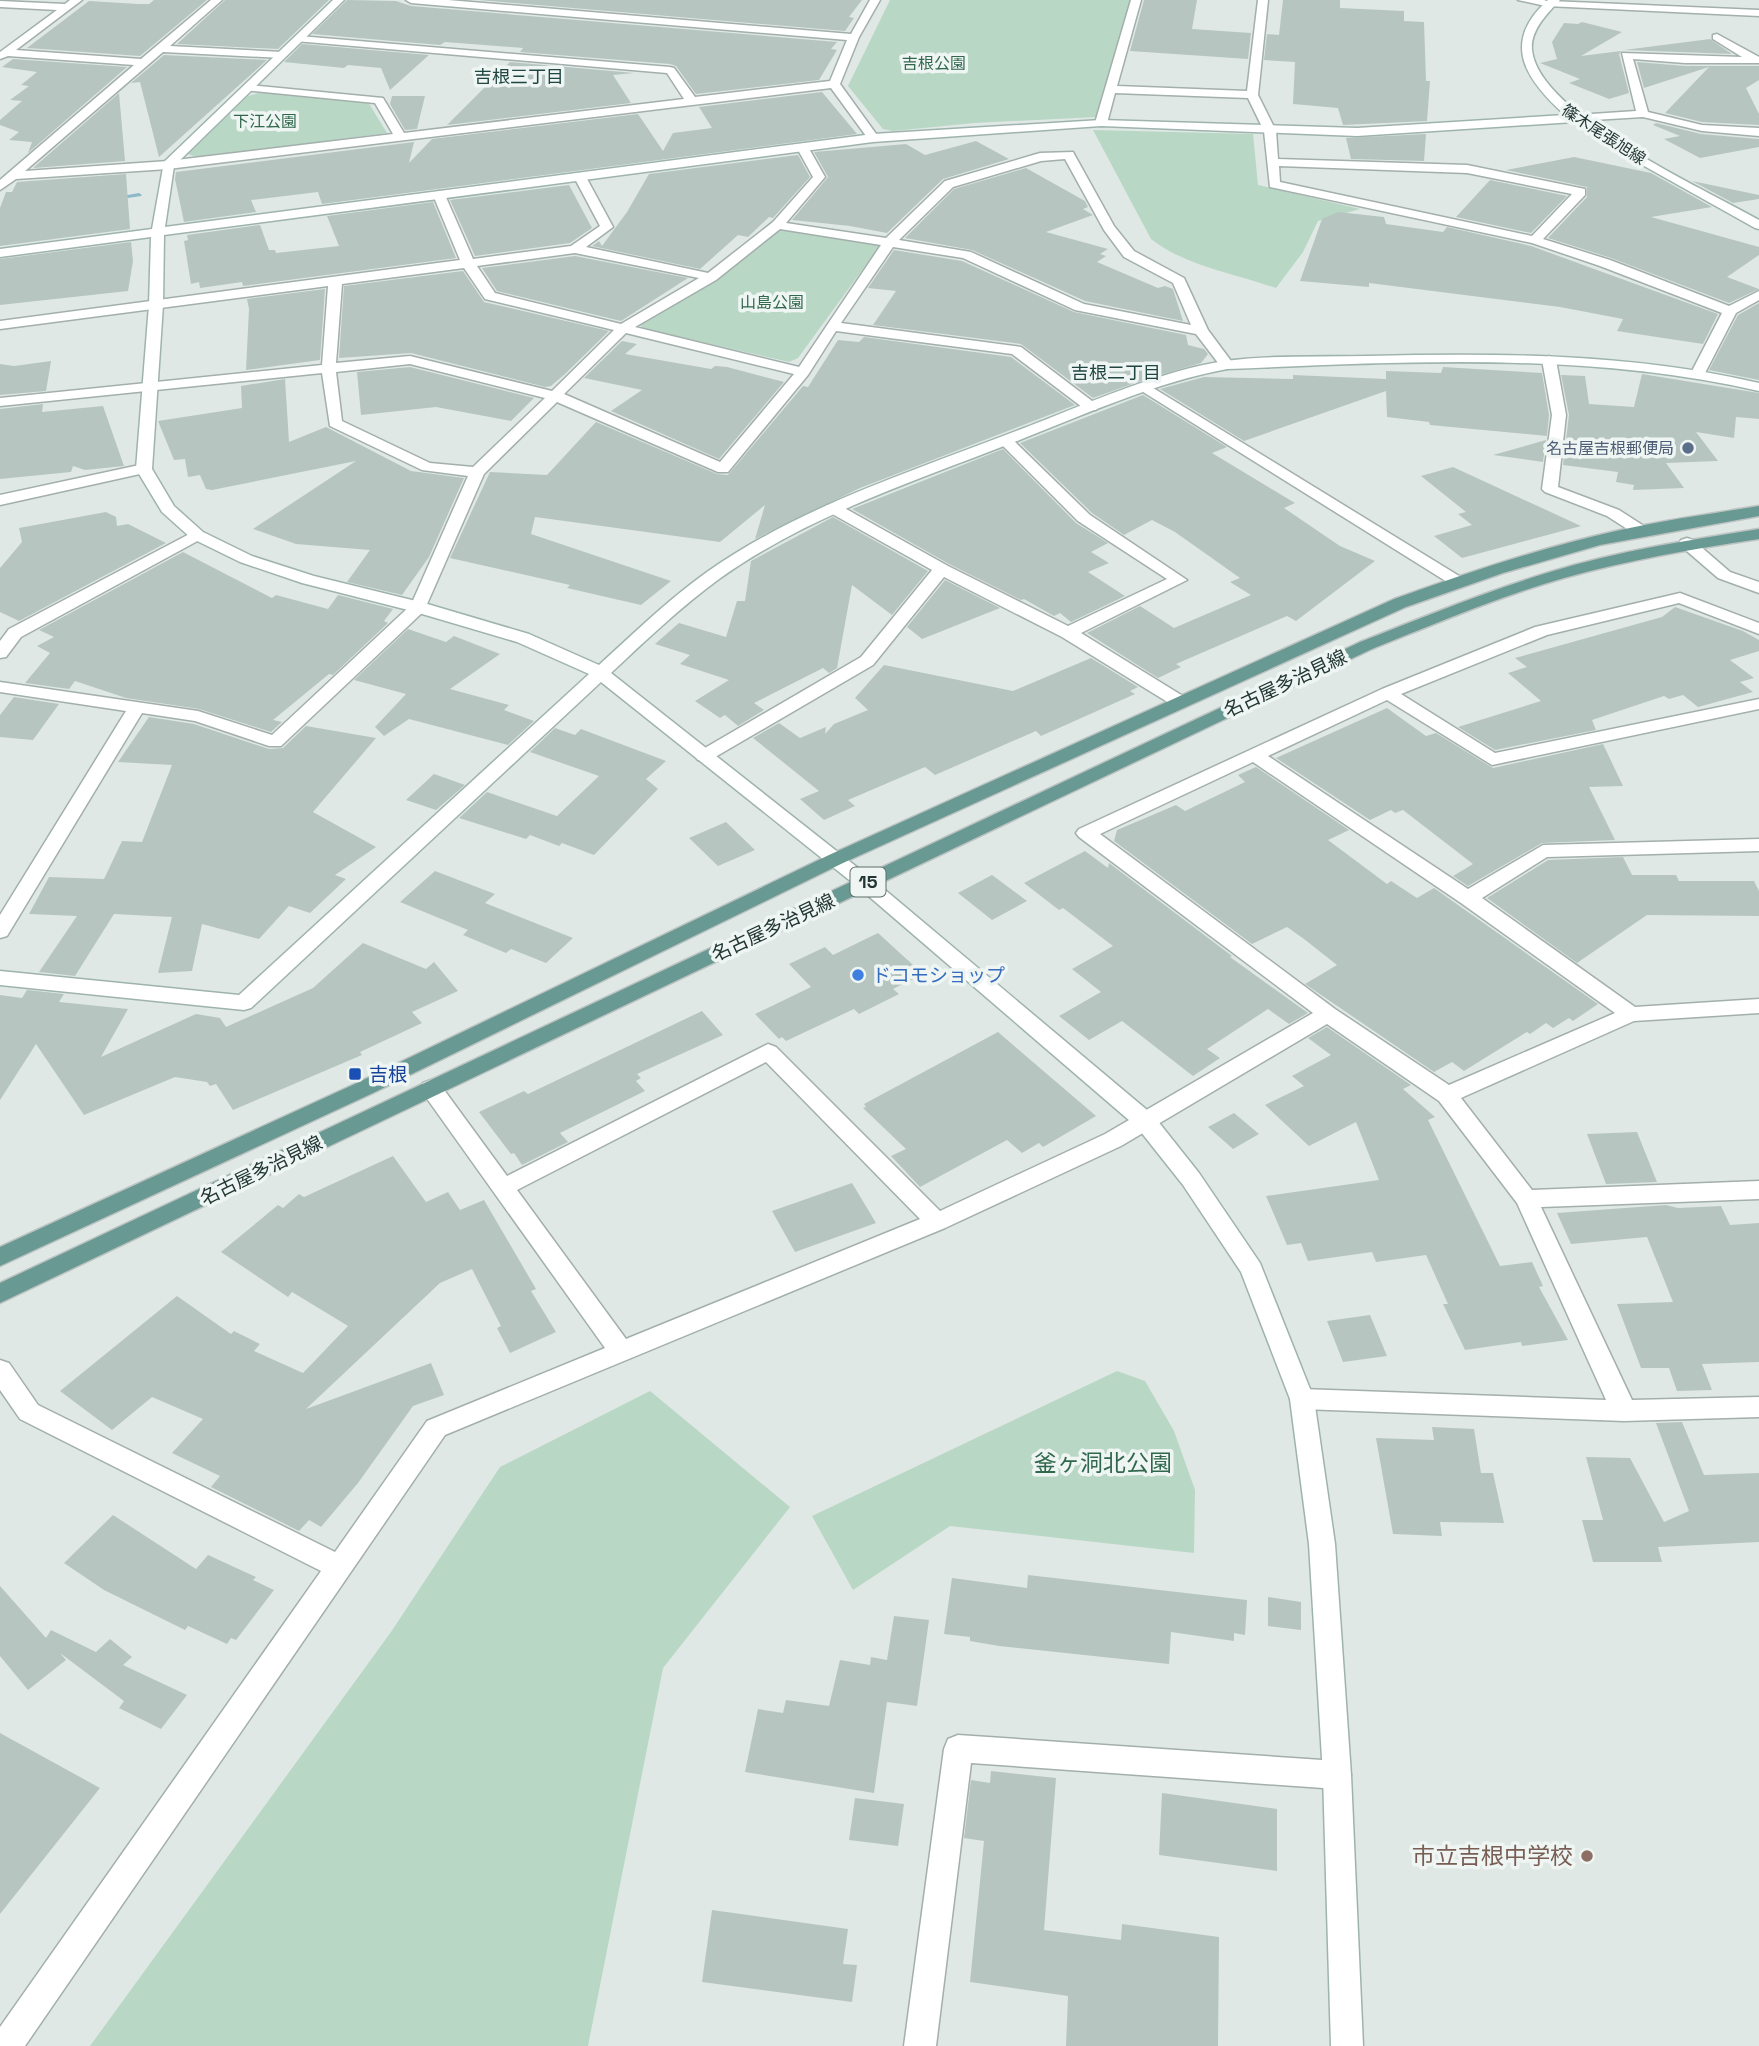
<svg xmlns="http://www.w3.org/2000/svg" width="1759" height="2046" font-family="'Space Grotesk','Noto Sans JP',sans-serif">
<rect width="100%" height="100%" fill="#dfe8e5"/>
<path fill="#b9d7c5" d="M890,0H1131L1097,117L974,123L893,131L883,129L848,86Z
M262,92L368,102L387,133L200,158L188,154L248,96Z
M1093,130L1253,134L1258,185L1360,209L1318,221L1303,252L1276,288C1236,274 1185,266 1151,239Z
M786,229L874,243L879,247L798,358L789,362L645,329L640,325L719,277L775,230Z
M1117,1371L1145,1381L1174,1431L1195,1490L1194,1553L950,1526L853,1590L812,1516Z
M650,1391L790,1507L663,1668L588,2046H90L391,1632L500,1467Z"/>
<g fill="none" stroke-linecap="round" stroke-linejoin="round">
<path fill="#8cb8c8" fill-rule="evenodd" d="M139,193L142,195L141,196L114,200L111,198Z"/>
</g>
<path fill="#b7c5c1" d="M154,0H207L140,56L27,48L89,1L138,4H149Z
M225,0H329L278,49L177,44Z
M347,0L396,1L411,6L837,42L831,49L837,50L819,80L696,94L676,66L670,64L520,52L523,48L445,42L440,45L312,34Z
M479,0H862L849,17L854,18L845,31Z
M1144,0H1197L1192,29L1251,33L1248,59L1130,51Z
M1283,0H1340V8L1404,11V21L1424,22L1426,81H1430L1427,121L1343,125L1338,108L1293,104L1295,62L1264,60L1267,34L1279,35Z
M1582,22L1622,32L1581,56L1621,51L1619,54L1629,93L1609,99L1569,83L1580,79L1540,63L1557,59L1552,42L1564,23L1578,24Z
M1710,39L1732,54L1624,50Z
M302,44L429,55L390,90L381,68L348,65L344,68L284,62Z
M164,55L267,60L159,157L140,82L131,83Z
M13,59L127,67L28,153L32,142L9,140L19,132L0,125V120L22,101L10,100L29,86L21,85L37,72L2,67Z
M510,62L634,73L613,75L631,103L447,125Z
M1637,62L1685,66H1759V80L1746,88L1759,114V125L1702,122L1665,113L1709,67L1644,88Z
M822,92L857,134L322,204L318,192L251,200L256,212L184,222L175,179L176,172L414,142L409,163L432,139L638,114L663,151L673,133L712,128L699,107Z
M119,93L125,161L33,168Z
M392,96H425L417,129L405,130L390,104Z
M1656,123L1701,134L1759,139V147L1700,158L1664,139L1680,136L1653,125Z
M1426,134L1424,161L1351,159L1346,138Z
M976,141L1009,159L943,179L887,233L850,226L792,220L828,177L814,152L906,144L925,155Z
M798,155L810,177L773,218L769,217L748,237L738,235L700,269L592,246L599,241L602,246L627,212L649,174Z
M1574,157L1651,173L1712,207L1651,217L1759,247V255L1727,277L1759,289L1729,303L1611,258L1548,238L1587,197V187L1506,170Z
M1026,168L1085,201L1088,207L1083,209L1093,215L1046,232L1108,249L1100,254L1106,256L1097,262L1158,288L1165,286L1173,289L1183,321L1085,301L972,250L905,238L954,189Z
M126,174L130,229L0,246V208L6,192H12L17,182Z
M1490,180L1567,196L1531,233L1456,217Z
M1692,181L1759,195V199L1733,203Z
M569,185L592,228L570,243L475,256L450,200Z
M433,202L456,258L243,286L242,282L200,288L199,282L191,284L184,241L188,240L187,235L260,225L269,250H275L276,253L339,246L327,216Z
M1338,212L1384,217L1386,224L1443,232L1447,227L1531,246L1718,314L1703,344L1617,331L1623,319L1560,307L1369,283V287L1300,281L1322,219Z
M131,242L133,261L128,291L0,305V259Z
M894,250L962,261L1074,312L1186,335L1188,345L1204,349L1208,354L1201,363L1149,378L1093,398L1021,344L873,325L896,291L868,288Z
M575,256L688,278L621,321L497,291L482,268Z
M463,271L484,302L609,331L565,374L551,386L545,387L411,353L339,358L344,286Z
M325,289L320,360L246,370L249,309L247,299Z
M1759,303V380L1709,370L1738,315Z
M864,337L1011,357L1075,405L860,488L755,539L765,505L720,542L535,517L531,534L671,581L641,605L567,588L570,585L450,558L490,472L547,475L596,422L717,474L728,475L803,386L808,387L838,340L859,342Z
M622,341L637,344L625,354L711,369L715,366L727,367L784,382L719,459L611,411L642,390L584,378Z
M51,361L46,391L0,395V364L14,366Z
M410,367L534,398L511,421L436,407L361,415L357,372Z
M1443,367L1542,373L1549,415L1547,436L1430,425L1429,422L1387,417L1386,391L1244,441L1160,389L1204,377L1293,379V375L1386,379V371L1441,373Z
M1642,374L1759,393V419L1736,417L1734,438L1696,432L1718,461L1666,463L1684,488L1633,490L1634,485L1616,482L1618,472L1563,465L1569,415L1561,375L1585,376L1589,404L1634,407Z
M285,379L289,442L326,427L411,471L464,478L429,557L402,595L347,582L370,550L296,544L253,529L356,461L212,490L206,489L200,475L188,477L185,459L174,460L158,421L242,408L241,386Z
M1143,395L1227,447L1212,453L1295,503L1284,508L1340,546L1375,561L1296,621L1287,616L1176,664L1181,667L1158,678L1087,633L1140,606L1174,628L1251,595L1230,582L1240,578L1175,532L1152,520L1124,535L1092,513L1020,443Z
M43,404L42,412L103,406L124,466L85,470L73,466L71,472L0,479V409Z
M1546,440L1543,462L1493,455Z
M1003,449L1076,523L1108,543L1091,552L1109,563L1088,572L1125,596L1071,622L1060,613L1054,616L1024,599L1021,600L949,564L852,509Z
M1453,467L1581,526L1462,558L1434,536L1472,525L1458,514L1466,512L1421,476Z
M106,512L116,517L117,526L128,524L166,543L19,621L0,612V568L22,542L19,528Z
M833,517L928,571L892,615L852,585L837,668L829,673L823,668L754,703L764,710L738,726L725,715L720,718L695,701L729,680L680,664L690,655L655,644L679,623L726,637L737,601H745L751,561Z
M183,552L272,598L276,595L328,609L338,595L393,609L384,621L388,623L333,675L329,674L273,720L282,722L271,732L199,709L126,698L75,681L69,689L25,683L50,653L37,646L54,637L39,630Z
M945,580L1000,608L922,639L907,627Z
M1675,607L1743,631L1759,640V651L1730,660L1754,678L1740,682L1753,692L1698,707L1683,695L1669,699L1664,696L1592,720L1596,730L1495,750L1458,727L1541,701L1508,673L1527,667L1515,658L1662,617Z
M408,629L446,642L454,636L500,654L450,689L509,705L504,710L534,721L508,745L409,719L384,736L375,727L406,694L354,680Z
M1091,658L1138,687L1130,691L1135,694L1041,736L1036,731L935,775L925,767L848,800L855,806L824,820L800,799L819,791L753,738L779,723L800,738L826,727L825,734L834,724L868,710L855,698L884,665L1013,691Z
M14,697L59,704L33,740L0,737V715Z
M1387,708L1426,736L1436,733L1493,768L1603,744L1623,786L1589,787L1615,840L1542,843L1468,886L1453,876L1473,864L1403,810L1395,813L1391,810L1370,820L1276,758Z
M149,717L194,724L269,749L283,748L306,726L376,738L313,812L376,847L335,875L346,879L310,913L289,906L259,939L202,924L192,971L158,973L172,917L114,914L75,976L39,972L77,916L29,914L49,877L104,879L122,841L142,842L172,765L118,762Z
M555,728L575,735L581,729L666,761L646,779L658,789L594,855L562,843L559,846L530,835L526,839L459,818L487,792L557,816L599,776L530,752Z
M1256,767L1349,830L1328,840L1387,884L1391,881L1417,898L1434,888L1598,1004L1573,1021L1569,1018L1553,1028L1546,1023L1530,1034L1527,1032L1464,1071L1452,1062L1434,1072L1305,984L1337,965L1304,939L1287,927L1252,944L1114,841L1117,830L1176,805L1185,811L1245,782L1238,775Z
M434,774L465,785L436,810L406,800Z
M726,822L755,850L718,866L689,838Z
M1085,851L1108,868L1109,863L1232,956L1230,957L1308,1013L1289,1024L1268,1009L1207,1049L1220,1058L1193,1076L1122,1021L1089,1040L1059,1016L1101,992L1072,969L1113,946L1063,908L1059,910L1024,883Z
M1623,857L1632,875H1676L1679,881H1754L1759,891V916L1647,915L1577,963L1487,898L1548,860Z
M435,871L495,894L485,903L573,938L546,963L511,949L506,953L463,935L468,930L400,902Z
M992,875L1027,901L992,920L958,893Z
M878,933L923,974L893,989L899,994L859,1014L854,1009L786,1041L782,1037L779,1039L755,1014L811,987L789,964L825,947L833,955Z
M363,943L426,969L434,962L458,991L412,1012L422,1023L360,1052L362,1055L233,1110L216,1084L210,1086L207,1082L175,1077L84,1115L36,1044L0,1100V995L22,998L27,990L64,994L59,1002L128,1009L101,1057L196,1014L220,1018L226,1027L313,988Z
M702,1011L723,1035L637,1074L641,1078L636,1081L645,1091L560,1133L568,1142L522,1165L514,1153L511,1154L479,1112L524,1091L528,1094Z
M1327,1027L1411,1085L1403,1089L1435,1117L1428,1120L1500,1266L1532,1262L1543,1286L1539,1287L1568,1340L1522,1346L1521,1342L1465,1350L1443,1304H1448L1426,1255L1376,1262L1372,1252L1308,1261L1301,1243L1287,1245L1266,1196L1379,1180L1356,1122L1309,1146L1265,1105L1304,1086L1292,1076L1331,1055L1308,1038Z
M998,1032L1096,1116L1043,1147L1039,1143L1022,1153L1007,1140L920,1187L891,1156L906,1149L863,1108L866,1107L864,1104Z
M1234,1113L1259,1134L1233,1149L1208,1127Z
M1637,1132L1657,1182L1606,1184L1587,1134Z
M393,1156L426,1202L448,1192L460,1210L484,1200L536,1289L531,1291L556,1332L510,1353L497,1328L501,1326L472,1269L440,1283L306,1409L431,1363L444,1395L413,1406L358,1483L321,1527L309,1520L299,1531L211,1487L220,1476L172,1453L203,1419L152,1397L112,1430L60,1391L177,1296L231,1334L234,1331L260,1344L254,1351L303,1373L348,1326L292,1292L288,1297L221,1252L278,1205L283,1208L299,1194L304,1197Z
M852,1183L876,1223L795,1252L772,1211Z
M1666,1205L1678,1208L1721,1206L1730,1225L1759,1223V1362L1702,1364L1712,1390L1677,1391L1669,1368H1641L1617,1304L1673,1302L1647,1237L1571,1244L1557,1213Z
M1370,1315L1387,1356L1343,1362L1327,1321Z
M1682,1422L1704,1475L1759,1473V1542L1658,1547L1662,1562H1593L1582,1520H1603L1586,1457L1630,1458L1664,1522L1689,1511L1656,1423Z
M1432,1427L1474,1429L1481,1473H1493L1504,1523L1440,1522L1442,1536L1393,1534L1376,1438L1434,1440Z
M113,1515L196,1569L208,1555L256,1577L253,1580L274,1590L236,1640L231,1638L227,1644L188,1626L185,1630L104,1590L64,1563Z
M1028,1575L1247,1600L1245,1635L1234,1633V1641L1171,1632L1169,1664L999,1646L970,1641V1637L944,1634L952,1578L1027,1588Z
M0,1586L46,1638L51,1630L96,1652L110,1639L132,1657L123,1665L187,1695L161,1729L119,1708L124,1701L60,1653L66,1660L28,1690L0,1656Z
M1268,1597L1301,1602V1630L1268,1626Z
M894,1616L929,1620L917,1706L887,1702L874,1793L745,1772L758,1709L783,1713L786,1700L829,1706L840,1660L870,1665L871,1657L887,1660Z
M0,1733L100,1788L0,1914Z
M991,1771L1056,1778L1044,1930L1121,1940L1122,1924L1219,1937L1218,2046H1066L1068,1996L970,1982L984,1841L964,1838L971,1780L990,1783Z
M1162,1793L1277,1809V1871L1159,1855Z
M855,1798L904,1804L898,1846L849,1840Z
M712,1910L848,1929L843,1964L857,1965L852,2002L702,1982Z"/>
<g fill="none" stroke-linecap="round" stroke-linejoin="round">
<g stroke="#a3afac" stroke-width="3">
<path id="lane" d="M1550,1L1759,10V16L1546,6L1545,4Z
M1687,538L1693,540L1730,572L1759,582V593L1718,578L1681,546L1679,543L1681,540Z"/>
</g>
<g stroke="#a3afac" stroke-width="3">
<path id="street" d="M70,0H82L16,50L141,59L211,0H222L170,46L282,52L287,55L282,58L163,52L25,171L168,161L393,134L375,103L244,90L242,88L248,85L383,98L404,133L684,99L667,73L295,41V37L299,36L670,67L674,68L695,97L830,81L847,40L411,3L406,0H448L851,34L870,0H880L859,37L840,84L879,138L869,140L831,88L168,169L16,179L0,190V180L134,65L8,56L0,59V52L57,10L0,7V1L65,4Z
M1131,0H1141L1117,86L1247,91L1258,0H1268L1258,95L1276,131L1278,159L1467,165L1585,189V195L1543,239L1610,260L1729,306L1759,291V300L1736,313L1705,373L1703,376H1693L1691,373L1722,313L1600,266L1532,243L1270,187L1264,131L1248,98L1115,93L1107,123L1097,125L1095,123ZM1279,166L1467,173L1572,194L1532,236L1280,182Z
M1518,0H1544L1555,4L1550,7Z
M1717,34L1759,57V63H1685L1633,59L1648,112L1702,125L1759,128V136L1702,131L1643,117L1577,121L1571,118L1577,115L1636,111L1622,53L1742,57L1713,39V35Z
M799,145H807L825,177L786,223L886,238L945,181L1040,153L1073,152L1114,226L1134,251L1184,278L1208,330L1234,365L1227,369L1222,368L1196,334L1075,310L963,258L893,247L841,323L1021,347L1096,404L1098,407L1096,410H1086L1012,354L836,331L808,375L728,472H718L557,402L484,474L424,611L281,746H269L195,721L142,713L7,936L0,938V915L126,711L0,692V682L198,711L272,735L411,605L468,476L422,470L330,426L322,373L0,406V398L322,365L328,286L0,329V321L460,260L433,195L439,191L445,195L473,259L571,246L600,226L574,177L580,173L586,177L613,227L586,247L708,273L773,222L813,177L797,148ZM1065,159L1104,230L1124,257L1173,283L1191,325L1084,304L971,252L899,240L953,187L1041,161ZM780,229L881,245L799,367L635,327L716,280ZM575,253L699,278L621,324L495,293L477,266ZM464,268L485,299L614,330L552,391L410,356L336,363L342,284ZM626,333L794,374L720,462L564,394ZM410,364L545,398L473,467L430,463L342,421L336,372Z
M1549,356L1556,360L1566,415L1558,487L1619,510L1647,528L1649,531L1647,534H1635L1607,516L1545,492L1542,489L1552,415L1542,360Z
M1145,383L1464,579L1466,582L1458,587L1452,585L1140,390L1138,387Z
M1007,438L1012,439L1090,515L1187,580L1081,633L1186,698L1189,702L1186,706H1174L1062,637L944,577L873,665L710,760H698L695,756L698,752L861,657L932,570L827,511L825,508L827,505H839L948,566L1068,626L1167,579L1078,521L1002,445L1000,442Z
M144,464L149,466L152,469L149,472L0,505V495Z
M197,530L205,535L203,538L21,637L6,657L0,658V641L9,629Z
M1680,593L1759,623V634L1679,603L1547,635L1401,694L1495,753L1759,699V709L1492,765L1387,700L1268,756L1468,889L1543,845L1759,839V851L1547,857L1482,898L1635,1007L1759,999V1013L1634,1021L1461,1098L1532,1190L1759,1181V1199L1541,1207L1632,1400L1759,1397V1417L1624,1421L1302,1409L1293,1406L1290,1399L1293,1392L1302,1389L1606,1400L1517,1203L1439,1101L1327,1024L1121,1146L945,1228L445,1435L25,2046H0V2027L321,1571L20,1419L0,1390V1360L9,1363L38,1405L335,1552L427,1421L605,1348L423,1093L420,1088L423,1083L431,1080L439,1083L507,1176L768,1044L776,1047L940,1211L1105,1134L1313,1013L1079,837L1076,833L1079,829L1382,689L1535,627ZM1253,762L1461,903L1615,1013L1449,1085L1335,1009L1100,834ZM766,1062L920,1219L626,1339L517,1190Z
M958,1735L1337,1761L1347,1765L1351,1775L1347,1785L1337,1789L971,1763L936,2046H904L944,1749L948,1739Z"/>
</g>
<g stroke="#9fb3ae" stroke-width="3">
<path id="secondary" d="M333,0H344L174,166L165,227L873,134L1101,120L1357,128L1565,115C1526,80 1500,43 1548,0H1560C1548,13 1530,30 1532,50C1538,114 1705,189 1759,220V229L1755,228L1621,153L1574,122L1357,136L1101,126L873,142L164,235L163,305L152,469L174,506L203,532L252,556L314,576L424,603L529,634L599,665C634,633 668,600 707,572C802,505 917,470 1024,428C1084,405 1162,370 1225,361C1272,355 1321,357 1368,356C1499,353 1631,353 1759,383V391C1585,351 1404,362 1227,369C1157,382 1088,413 1022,439C919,480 810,514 719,579C681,607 646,640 611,673L872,879L1153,1115L1199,1173L1260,1263L1314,1399L1335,1544L1351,1775L1363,2046H1331L1323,1775L1309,1544L1290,1399L1241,1272L1183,1185L1137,1127L858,887L601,682L251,1008L244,1010L0,985V971L239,995L589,674L517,642L412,611L302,583L240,562L191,538L162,512L136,469L149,305L151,237L0,257V249L152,229L164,162Z"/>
</g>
<g stroke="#bdc3c2" stroke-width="3">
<path id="primary" d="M1759,506V516L1600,545L1503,573L1406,607L843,863L373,1093L0,1266V1247L357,1083L829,855L1394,599C1467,573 1540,548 1616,531C1663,520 1711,514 1759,506Z
M1759,529V539C1693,549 1628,560 1564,578C1498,597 1435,624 1372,649L0,1303V1283L1360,642C1423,617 1485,592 1550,572C1618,551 1689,540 1759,529Z"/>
</g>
<use href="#lane" fill="#fff" fill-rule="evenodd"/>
<use href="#street" fill="#fff" fill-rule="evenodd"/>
<use href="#secondary" fill="#fff" fill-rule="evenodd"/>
<use href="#primary" fill="#689992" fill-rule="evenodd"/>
</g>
<circle fill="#5c6f8a" stroke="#eef5f3" stroke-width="2.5" cx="1688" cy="448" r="7"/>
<circle fill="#3f7fe0" stroke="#eef5f3" stroke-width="2.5" cx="858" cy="975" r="7"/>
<rect fill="#1a4fb4" stroke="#eef5f3" stroke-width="2.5" x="348" y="1067" width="14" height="14" rx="3.5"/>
<circle fill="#8d6e63" stroke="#eef5f3" stroke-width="2.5" cx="1587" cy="1856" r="7"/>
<g text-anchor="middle" stroke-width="7" stroke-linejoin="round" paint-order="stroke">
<g font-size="16" fill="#31684d" stroke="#eef5f3">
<text x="934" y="69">吉根公園</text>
<text x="265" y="127">下江公園</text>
<text x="772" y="308">山島公園</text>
</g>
<g font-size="16" fill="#223633" stroke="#eef5f3">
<text transform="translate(1604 134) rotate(33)" y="6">篠木尾張旭線</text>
</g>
<g font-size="16" fill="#4e5e75" stroke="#eef5f3" text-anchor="end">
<text x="1674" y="454">名古屋吉根郵便局</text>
</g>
<g font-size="18" fill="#204641" stroke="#eef5f3">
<text x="519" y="83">吉根三丁目</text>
<text x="1116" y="379">吉根二丁目</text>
</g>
<rect fill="#eef5f3" stroke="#5f6f6d" stroke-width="2" x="850.5" y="867.5" width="35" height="29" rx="5"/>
<g font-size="18" font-weight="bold" fill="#223633">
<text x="868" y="888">15</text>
</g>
<g font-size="19" fill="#223633" stroke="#eef5f3">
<text transform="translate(1285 683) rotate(-25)" y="7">名古屋多治見線</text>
<text transform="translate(773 927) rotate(-25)" y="7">名古屋多治見線</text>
<text transform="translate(261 1170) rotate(-26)" y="7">名古屋多治見線</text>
</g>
<g font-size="19" fill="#366cbe" stroke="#eef5f3" text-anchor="start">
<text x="872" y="982">ドコモショップ</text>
</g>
<g font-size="19" fill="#164399" stroke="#eef5f3" text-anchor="start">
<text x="369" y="1081">吉根</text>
</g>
<g font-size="23" fill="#31684d" stroke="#eef5f3">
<text x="1103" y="1471">釜ヶ洞北公園</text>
</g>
<g font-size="23" fill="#785e54" stroke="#eef5f3" text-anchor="end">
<text x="1573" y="1864">市立吉根中学校</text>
</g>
</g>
</svg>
